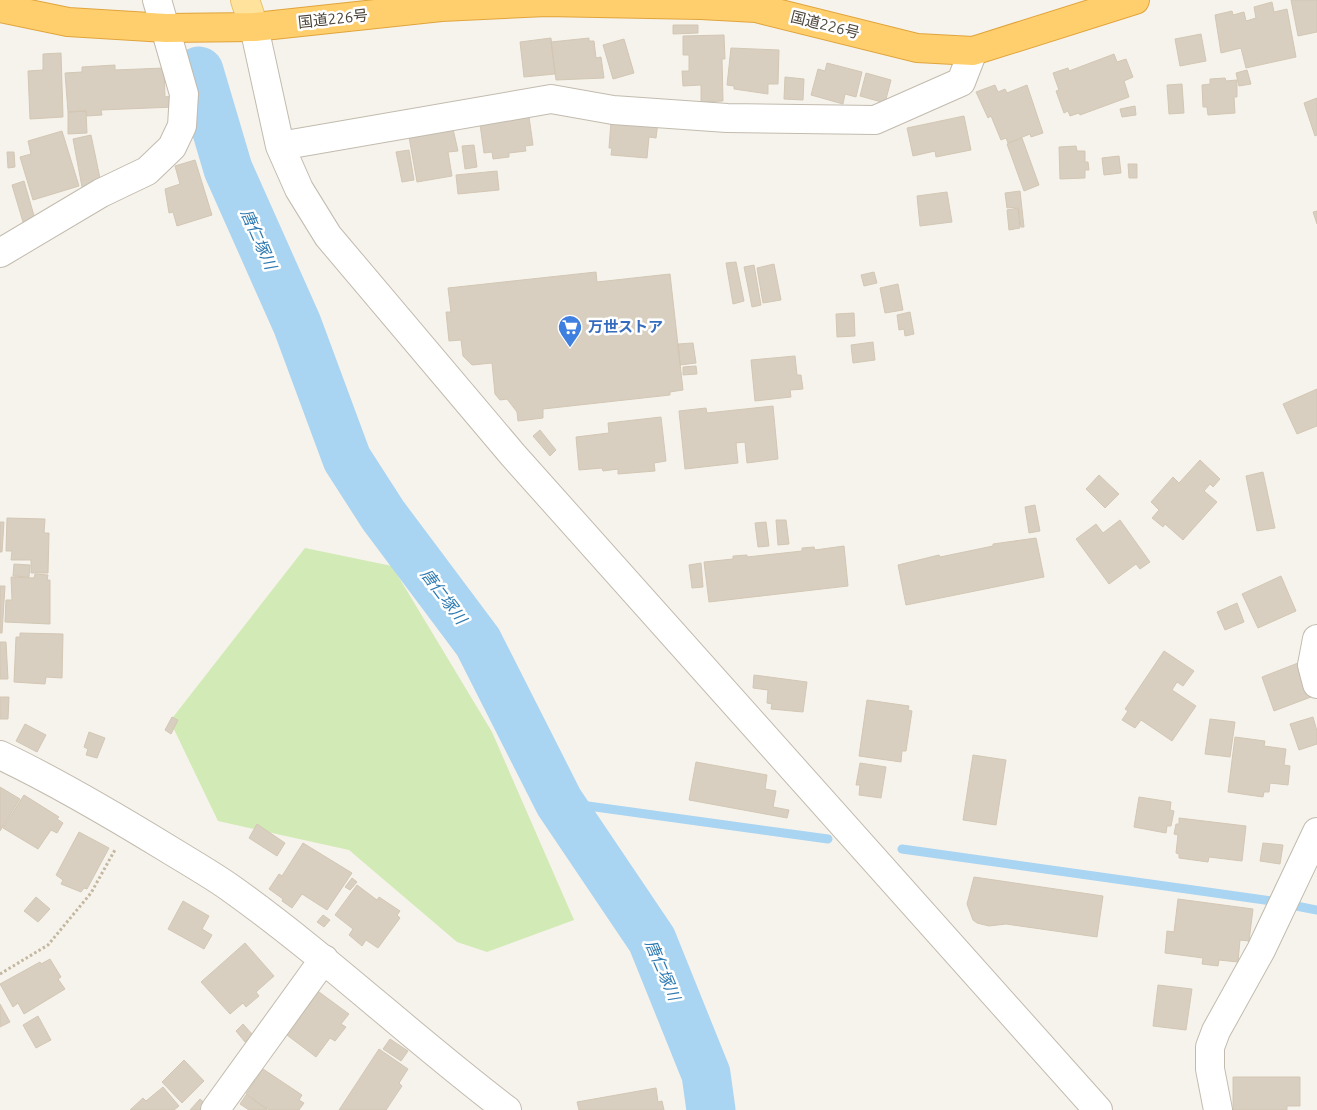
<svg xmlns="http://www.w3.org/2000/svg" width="1317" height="1110" font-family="Ubuntu,'Noto Sans JP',sans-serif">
<rect width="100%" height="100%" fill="#f6f3ec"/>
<path fill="#d2eab5" d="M305,548L392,566L492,732L574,920L487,952L457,942L349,850L218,821L170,721Z"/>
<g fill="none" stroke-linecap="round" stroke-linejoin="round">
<path stroke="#a9d4f2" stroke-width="9" d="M559,802L828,839
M902,849L1272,901
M1296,906L1317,910"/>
<path stroke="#a9d4f2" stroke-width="49" d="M199,71L228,169L297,324L347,459L383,515L478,642L559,802L652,940L706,1074L711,1110"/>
</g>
<path fill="#d8cfc1" stroke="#d3c7b4" d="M1291,0H1317V32L1298,36Z
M1272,2L1274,12L1287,9L1296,57L1246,68L1241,48L1221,53L1215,15L1232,11L1233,15L1244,12L1246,21L1256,18L1254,7Z
M673,25H698V33L673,34Z
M1201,34L1206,61L1180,66L1175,39Z
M724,35L725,59H722L723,101L701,102V85L683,86L682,71H689V55H683V36Z
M551,38L555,74L524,77L520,42Z
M589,38V41H594L596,58L601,57L604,78L556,80L551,42Z
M624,39L634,73L613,79L603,45Z
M731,48L779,50L778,84H768V94L734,89V86L727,85Z
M61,53L63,117L30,119L28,71L43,70V54Z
M1114,54L1117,62L1126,59L1133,77L1124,81L1129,97L1080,115L1079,113L1070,116L1068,111L1064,113L1056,91L1059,90L1053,73L1068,68L1069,71Z
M827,63L862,72L856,97L845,94L843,104L811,95L818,69L825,71Z
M115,65V70L164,68L165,97L173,96L174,107L101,110L102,115L87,116L86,111L68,112L65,73L82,72V67Z
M1247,70L1251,84L1239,86L1236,73Z
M866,73L891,80L885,103L860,96Z
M785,77L804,79L803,100L784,99Z
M1225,78L1226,81L1237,80V97H1234L1235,113L1208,115L1207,107H1203L1202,85L1210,84V79Z
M1182,84L1184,113L1169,114L1167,85Z
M995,85L998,92L1005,89L1007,93L1027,85L1043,133L1031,137L1030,134L1008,143L1006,138L1001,140L991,116L988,118L976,92Z
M1317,98V135L1315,136L1304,103Z
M1135,106L1136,115L1122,117L1120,109Z
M528,110L533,145L525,146L526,151L509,153V157L493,159L492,152L484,153L479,117Z
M86,111L87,133L68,134V112Z
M964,116L971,150L936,157L935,151L913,156L907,128Z
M611,122H658L656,138L649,137L647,158L611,155L612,148H609Z
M453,129L458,151L448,152L452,176L417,182L409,137Z
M62,131L79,186L33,200L20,157L31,154L28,141Z
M91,135L101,183L82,187L73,139Z
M1022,138L1039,185L1024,191L1007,144Z
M474,145L477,167L465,169L462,146Z
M1076,146L1077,151H1085V162H1088L1089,170H1085V178L1060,179L1059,147Z
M409,150L414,180L402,182L396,152Z
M7,152H14L15,167L8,168Z
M1119,156L1121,173L1104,175L1102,158Z
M195,160L212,215L177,226L173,212L169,213L165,189L180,184L175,166Z
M1128,164H1137V178H1129Z
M497,171L499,190L458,194L456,175Z
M24,181L35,219L23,222L12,185Z
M1020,191L1024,227H1021L1018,207L1007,208L1005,193Z
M947,192L952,222L920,226L917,196Z
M1018,208L1020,228L1009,230L1007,210Z
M1317,211V224L1313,212Z
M736,262L744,301L733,304L726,263Z
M774,264L781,300L763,303L757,268Z
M754,265L761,305L752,307L744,267Z
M596,272L597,282L670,274L683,390L670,392V395L543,409V418L518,421L517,412L507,399L500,400L495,394L492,363L472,365L463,356L461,340L449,341L446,312H451L448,288Z
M874,272L877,283L864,286L861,275Z
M898,284L903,310L885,313L880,288Z
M910,312L914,334L905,336L904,329L899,330L897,315Z
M854,313L855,336L837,337L836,314Z
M873,342L875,360L853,363L851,345Z
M693,343L696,363L680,365L678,344Z
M795,356L797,375H801L803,389L790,390L791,397L755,401L751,360Z
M696,366L697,374L683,375V367Z
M1317,389V426L1297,434L1283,404Z
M773,406L778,459L747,463L745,442L736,443L738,463L685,469L679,411L706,408L707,413Z
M661,417L666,461L654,463L655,471L618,474V469L603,471L602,468L579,470L576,437L609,433L608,423Z
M540,430L556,450L550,456L533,436Z
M1200,460L1220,479L1213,487L1210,484L1204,491L1217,502L1183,540L1165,524L1163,527L1152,518L1159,510L1151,502L1173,477L1179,483Z
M1263,472L1275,528L1257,531L1246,476Z
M1099,475L1119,494L1105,508L1086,489Z
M1035,505L1040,531L1029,533L1025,507Z
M7,518L45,519L44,533H49L48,573H31V560H11L12,551H6Z
M776,520H786L789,544L778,545Z
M1120,520L1150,562L1140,569L1136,564L1109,584L1076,539L1096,524L1103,533Z
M0,522H4L2,552H0Z
M766,522L769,546L758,547L755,523Z
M1036,538L1044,577L906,605L898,565L939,555L940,557L993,546V544Z
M844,546L848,586L709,602L704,562L733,559V556L747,555V557L802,551V548L814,547L815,550Z
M701,563L703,587L692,588L689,565Z
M14,564L30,565L29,577L13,576Z
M35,574L48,575L47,580H50V624L5,622L6,600H12L11,577L34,578Z
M1281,576L1296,611L1258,628L1242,594Z
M0,586H5L2,633H0Z
M1237,603L1244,622L1225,630L1217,612Z
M20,633L63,634L62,678L46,677L45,684L14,682L16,637H20Z
M0,642H6L8,679H0Z
M1164,651L1194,671L1183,686L1177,682L1172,690L1196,706L1172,741L1141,720L1135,728L1122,720L1128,711L1125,709Z
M1298,663L1311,697L1274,711L1262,677Z
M754,675L807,682L803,712L771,709L772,704L767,703L768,690L753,688Z
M0,697H9L8,719H0Z
M867,700L909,706L908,710L912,711L906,751H902L901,762L859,756Z
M172,717L178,720L171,734L165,730Z
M1313,717L1317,731V744L1299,750L1290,724Z
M1210,719L1235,722L1230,757L1205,754Z
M25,724L46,735L37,752L16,741Z
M89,732L105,738L97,758L86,755L88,749L84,747Z
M1235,737L1265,741L1264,746L1286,749L1284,765L1290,766L1288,785L1270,783L1269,792H1264L1263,797L1228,792Z
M973,755L1006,760L996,825L963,820Z
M696,762L767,775L765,789L776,791L773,807L789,810L787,818L689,800Z
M860,763L886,767L881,798L859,795L860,785H856Z
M0,787L20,799L0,831Z
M24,795L59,817L57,819L63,823L57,833L51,830L38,849L3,828Z
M1139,797L1171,802L1170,810L1174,811L1171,826H1167L1166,833L1134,827Z
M1179,818L1246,826L1242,861L1209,857L1208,862L1179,858V854L1176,853L1178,835L1174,834L1176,824H1179Z
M257,824L285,843L277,856L249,838Z
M79,832L109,848L87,889L84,888L81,892L61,884L63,880L56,875Z
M303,843L352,873L327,910L302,894L292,908L282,901L283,899L269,889L279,874L282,876Z
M1263,843L1283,845L1280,864L1260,861Z
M974,877L1103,896L1097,937L1006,924L989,926L977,923L973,920L967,904Z
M352,878L357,882L350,890L345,887Z
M357,885L377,900L379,897L400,911L397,915L400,918L378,948L366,940L362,946L349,935L353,929L335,915Z
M36,897L50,909L38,922L24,911Z
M1178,899L1253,909L1249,941L1240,940L1238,962L1219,960L1218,966L1202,964L1203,958L1165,953L1167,931L1174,932Z
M183,901L209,916L202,929L212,935L204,949L168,929Z
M323,915L330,920L324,927L317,922Z
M245,943L274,976L256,992L259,996L246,1007L243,1003L230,1014L201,982Z
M50,959L61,977L58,979L65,989L24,1014L18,1003L13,1007L0,984L40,962L41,964Z
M1158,985L1192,989L1186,1030L1153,1026Z
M315,989L349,1014L341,1024L346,1027L335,1041L330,1038L316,1057L283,1032Z
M0,1004L10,1022L0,1027Z
M38,1016L51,1040L36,1048L23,1025Z
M243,1024L253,1035L245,1042L236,1031Z
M390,1039L408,1051L401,1061L383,1049Z
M379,1049L408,1069L399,1083L402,1086L386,1110H339Z
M184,1060L204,1081L182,1103L162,1082Z
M263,1069L302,1095L299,1100L304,1103L299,1110H269L246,1094Z
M1233,1077H1300V1106H1287V1110H1233Z
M163,1087L179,1106L174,1110H130L143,1098L146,1101Z
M656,1088L658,1102L662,1101L664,1110H579L577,1102Z
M246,1095L267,1109L266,1110H249L240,1104Z
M200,1099L207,1105L202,1110H190Z"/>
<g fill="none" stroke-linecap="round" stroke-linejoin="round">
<g stroke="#c2bbae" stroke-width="30">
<path id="minor" d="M254,27L280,146L299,189L328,236L513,455L1098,1110
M280,146L551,99L613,110L727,118L875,120L961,82L973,51
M0,253L101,193L147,171L172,147L182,126L184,94L157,0
M1317,639L1312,665L1317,684
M0,755C57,782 111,814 165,847C186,860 209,873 229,887C326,956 412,1038 507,1110
M215,1110L324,959
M1218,1110L1210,1069V1047L1216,1031L1261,950L1317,832"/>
</g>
<g stroke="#e6c16a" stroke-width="30">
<path id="major" d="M245,0L254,27"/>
</g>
<g stroke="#e0a43c" stroke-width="30">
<path id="highway" d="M0,8L68,22L166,28L254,27L441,7L546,2L701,5L756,8L917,48L973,51L1135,0"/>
</g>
<path stroke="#c4b79f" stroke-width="3" stroke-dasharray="2.5 2.5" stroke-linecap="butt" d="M0,974L48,945L91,893L116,848"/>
<use href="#minor" stroke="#fff" stroke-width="28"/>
<use href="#major" stroke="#ffe39c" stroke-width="28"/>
<use href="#highway" stroke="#ffcf6e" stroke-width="28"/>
</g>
<defs>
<g id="supermarket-pin" transform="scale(1.25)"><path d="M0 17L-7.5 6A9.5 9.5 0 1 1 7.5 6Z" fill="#3f7fe0" stroke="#fff"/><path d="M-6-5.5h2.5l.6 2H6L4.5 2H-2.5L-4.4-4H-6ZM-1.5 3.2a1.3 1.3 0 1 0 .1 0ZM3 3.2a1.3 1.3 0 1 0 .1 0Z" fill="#fff"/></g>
</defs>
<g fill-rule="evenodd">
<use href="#supermarket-pin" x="570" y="327"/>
</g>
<g text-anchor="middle" stroke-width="5" stroke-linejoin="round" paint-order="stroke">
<g font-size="15" fill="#4b4439" stroke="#fff">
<text transform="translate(333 19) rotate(-6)" y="5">国道226号</text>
<text transform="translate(825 25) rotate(14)" y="5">国道226号</text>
</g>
<g font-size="15" font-weight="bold" fill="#366cbe" stroke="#fff" text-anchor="start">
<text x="588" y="332">万世ストア</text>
</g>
<g font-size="16" font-style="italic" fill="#2e7ab2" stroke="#fff">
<text transform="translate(259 239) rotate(66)" y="6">唐仁塚川</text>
<text transform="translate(444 596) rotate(53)" y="6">唐仁塚川</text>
<text transform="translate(663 970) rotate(67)" y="6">唐仁塚川</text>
</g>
</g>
</svg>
